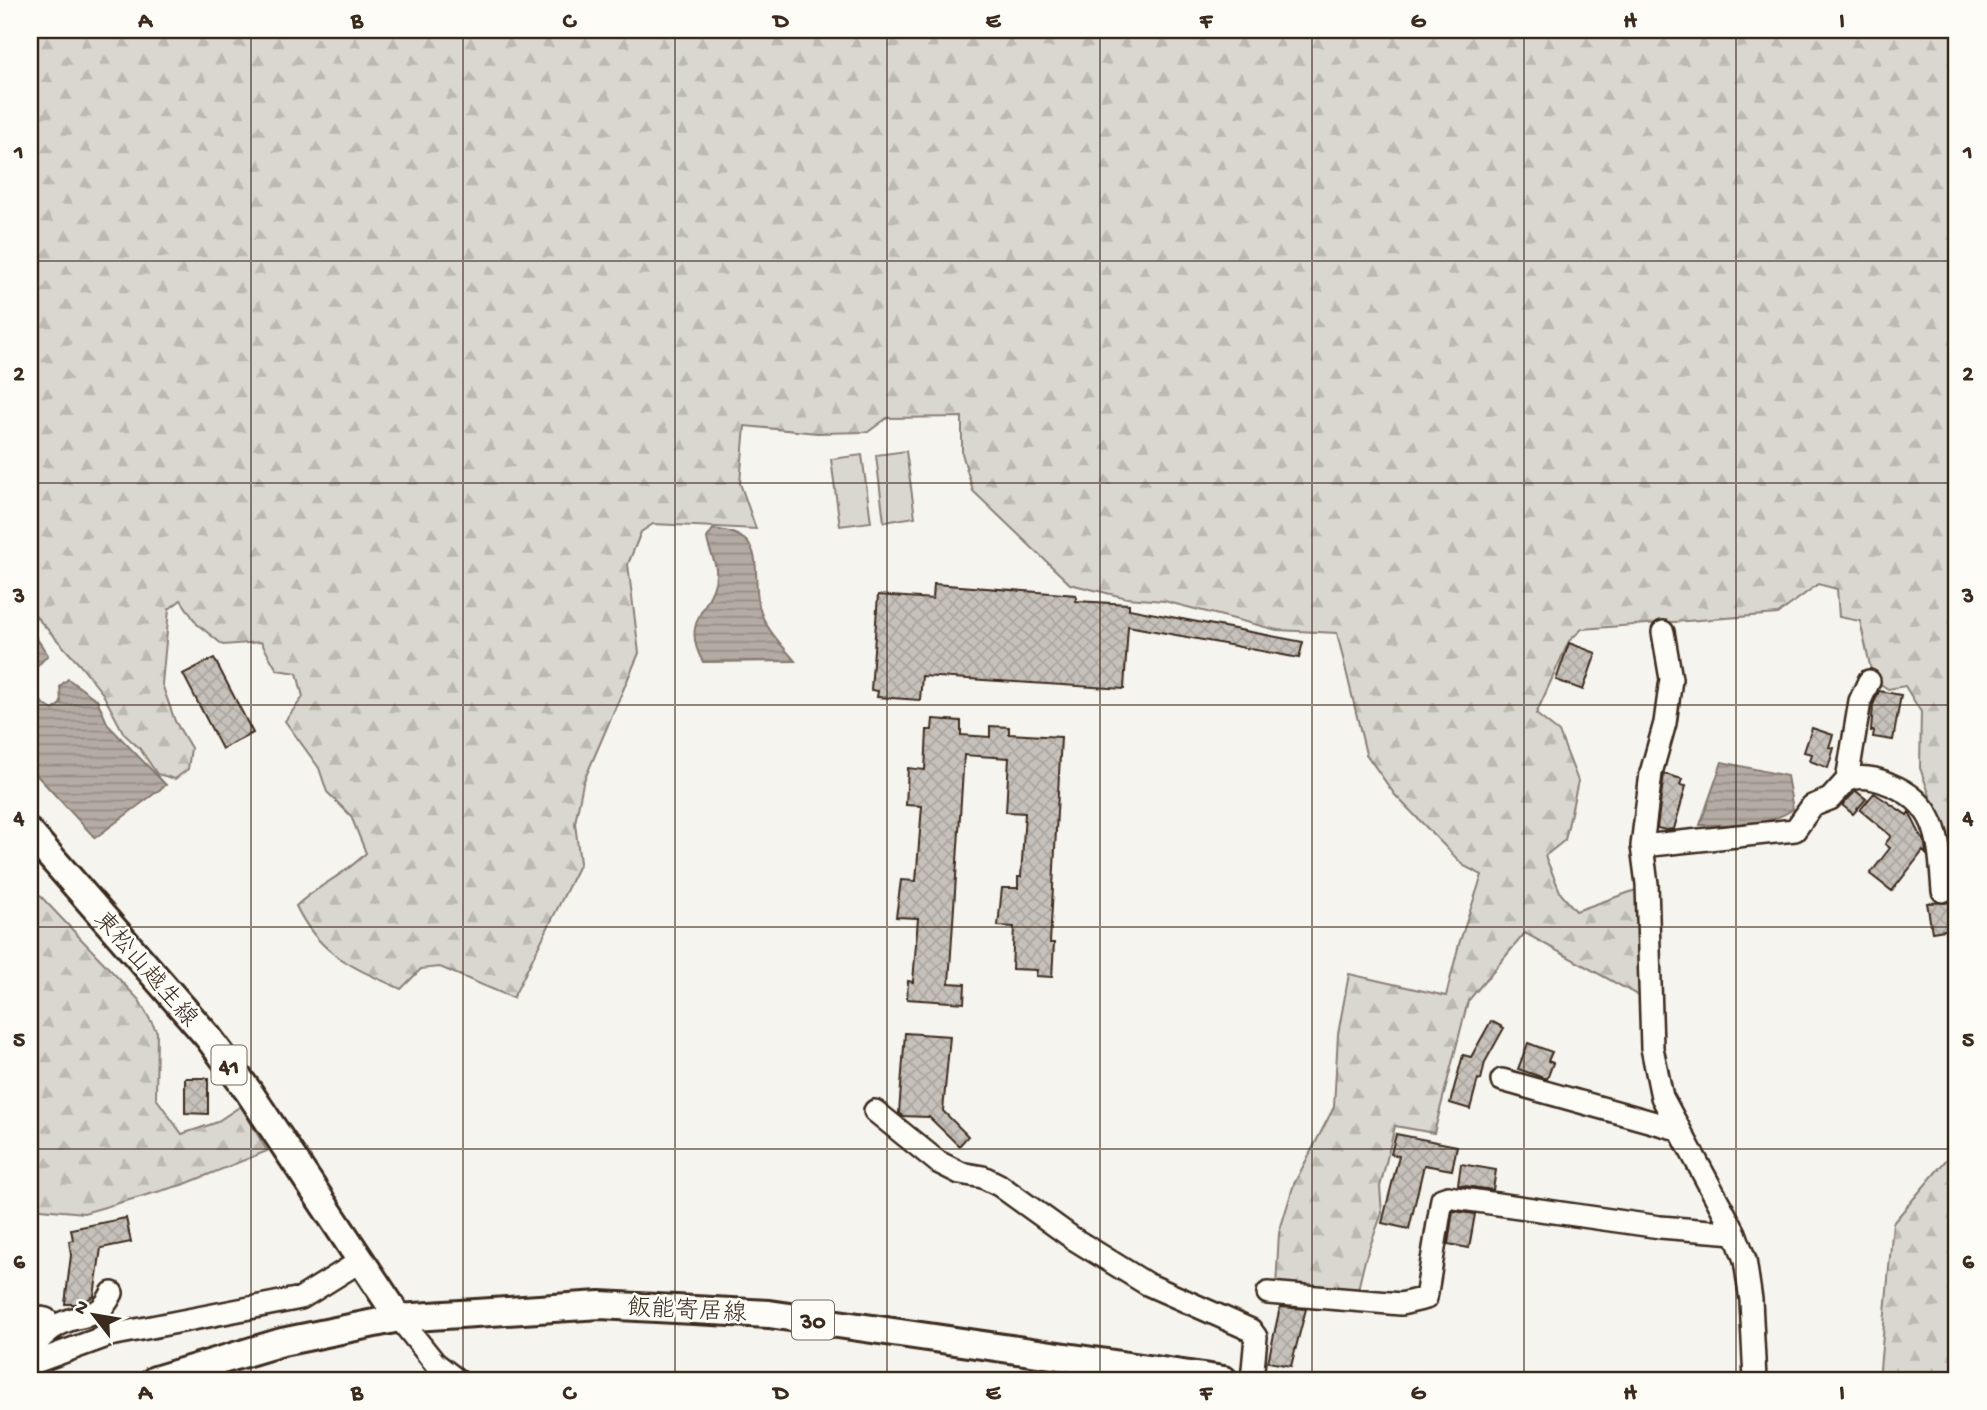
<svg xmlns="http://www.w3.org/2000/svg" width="1987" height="1410" font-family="'Gochi Hand','Klee One',sans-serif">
<defs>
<pattern id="forest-firs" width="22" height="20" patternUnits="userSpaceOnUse" patternTransform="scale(1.75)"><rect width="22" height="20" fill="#dad6d0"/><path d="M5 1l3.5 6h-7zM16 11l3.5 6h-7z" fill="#bcb8b2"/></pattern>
<pattern id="water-rules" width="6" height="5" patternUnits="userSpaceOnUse" patternTransform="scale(1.75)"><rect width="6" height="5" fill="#b4aca4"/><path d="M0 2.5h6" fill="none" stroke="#948c85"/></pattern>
<pattern id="building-cross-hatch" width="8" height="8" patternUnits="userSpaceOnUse" patternTransform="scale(1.75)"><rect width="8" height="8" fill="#c7c1bb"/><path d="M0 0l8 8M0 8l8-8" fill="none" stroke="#aca6a0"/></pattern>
</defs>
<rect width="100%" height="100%" fill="#f5f4ee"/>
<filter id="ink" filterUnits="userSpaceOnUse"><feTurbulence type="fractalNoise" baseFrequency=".0143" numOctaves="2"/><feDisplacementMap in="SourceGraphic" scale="14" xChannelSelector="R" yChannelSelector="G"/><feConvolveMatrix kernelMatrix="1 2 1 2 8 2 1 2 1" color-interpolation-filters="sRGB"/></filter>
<g filter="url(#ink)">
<path fill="#dad6d0" stroke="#8a8077" stroke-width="2" d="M906,451L915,517L884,522L876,455Z
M862,455L871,522L840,526L831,459Z"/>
<path fill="url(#forest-firs)" stroke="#8a8077" stroke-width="2" d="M30,30H1957V851L1941,826L1920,768L1921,712L1905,686L1888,689L1873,679L1860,621L1839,617L1837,589L1818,584L1778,614L1582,629L1569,641L1536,714L1559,732L1578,781L1565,840L1545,856L1561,894L1576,911L1636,890L1639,996L1525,933L1468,1001L1434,1133L1395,1126L1380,1187L1382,1213L1365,1260L1355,1302L1276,1287L1279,1233L1294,1184L1334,1107L1338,1034L1349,974L1446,996L1459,944L1482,875L1464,866L1395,795L1366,754L1337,633L1277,630L1164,601L1127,598L1070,584L973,491L962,453V417L887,418L868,432L817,433L745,426L740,483L756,529L653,524L641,532L628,564L639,653L583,783L575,823L580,863L513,998L440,967L421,969L401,989C353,967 320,956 296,906C318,885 345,875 366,853L351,816L327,792L319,768L285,721L303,697L297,673L277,670L261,642L223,645L197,624L181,600L169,609L162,684L175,721L191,748L188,769L175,779L157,774L140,749L124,734L103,694L79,664L30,610Z
M30,885L139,1000L157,1032L156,1098L182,1134L215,1123L241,1106L267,1151L185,1184L84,1213L30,1208Z
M1957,1147V1380H1879L1893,1223Z"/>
<path fill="url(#water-rules)" stroke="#84786e" stroke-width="2" d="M713,529C769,535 751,567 759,606C764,628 781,644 795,661L703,662C677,616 719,606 716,569C715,559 708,549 707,538Z
M31,630L48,655L32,672C32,693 35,700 53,710L61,703L60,686L68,679L97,700L108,725L166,785L95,838L30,768Z
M1722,762L1787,776L1793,809C1767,828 1731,824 1700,825Z"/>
<path fill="url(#building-cross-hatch)" stroke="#3b2a1e" stroke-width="2" d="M934,584L1076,595V601L1129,604V609L1303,642L1299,658L1128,626L1124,689L922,676L920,700L877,697L878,691L871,690L878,595L933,599Z
M1569,643L1596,653L1583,690L1556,680Z
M214,658L253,733L222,749L183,674Z
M1879,691L1901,695L1893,740L1873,737L1874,731H1871L1873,705Z
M933,719L961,721V735L990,737V726L1009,727V734L1061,737L1050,943H1054L1052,977L1036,976L1037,970L1012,969L1014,927L998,926L1002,888H1018V877H1021L1025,813L1006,812L1009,758L964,755L949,983L965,984L964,1003L907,999L908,981L913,982L918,918L896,917L901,880L916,881L922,806L906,805L908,768L925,770L927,730H932Z
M1812,728L1833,735L1829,747L1834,748L1828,768L1810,761L1812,754L1804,752Z
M1664,774L1682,779L1680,785L1686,786L1674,829L1666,830L1657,828Z
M1856,791L1866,799L1853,814L1842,805Z
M1874,793L1907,815L1909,812L1925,844L1926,854L1923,851L1892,891L1870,874L1890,848L1885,844L1891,836L1860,810Z
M1957,902V928L1932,932L1927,903Z
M1491,1021L1504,1028L1485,1062L1481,1080L1478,1079L1470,1109L1450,1103L1463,1055L1471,1057Z
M905,1033L950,1036L943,1111L968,1136L959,1146L929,1117L902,1116L899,1113Z
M1528,1043L1552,1052L1548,1061L1553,1063L1547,1079L1518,1069Z
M185,1078H208V1114L185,1113Z
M1396,1134L1457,1146L1452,1170L1424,1165L1409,1229L1382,1223L1399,1156L1391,1154Z
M1461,1164L1496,1170L1493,1190L1458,1185Z
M1453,1211L1475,1214L1469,1248L1448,1244Z
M126,1218L131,1242L101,1248L94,1296L80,1304H65L71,1255L69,1241L73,1240L71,1229Z
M1280,1307L1306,1309L1291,1366L1268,1362Z"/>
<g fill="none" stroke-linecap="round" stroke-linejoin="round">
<g stroke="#3b2a1e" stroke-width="26">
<path id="minor" d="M1663,632L1671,679L1665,723L1651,773L1642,846L1647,884L1652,1048L1662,1097L1735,1233L1745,1260L1751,1300L1755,1380
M1847,780L1860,701L1869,681
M1642,846L1795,830L1812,806L1830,799L1847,780C1861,775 1875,778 1889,784C1940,804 1939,843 1943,891
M1502,1080L1677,1129
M875,1111L938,1162L960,1173L983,1177L999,1185L1074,1239L1147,1284L1251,1330L1256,1337L1252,1380
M1268,1293L1401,1304L1426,1298L1442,1199L1448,1197L1660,1227L1735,1233
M30,1316L46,1319L54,1328
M399,1318L435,1363L457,1380
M30,1350C39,1340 48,1330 60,1324C83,1312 98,1322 112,1293
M30,1364L110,1335L301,1298L359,1262"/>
</g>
<g stroke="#3b2a1e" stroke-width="32">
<path id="major" d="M30,833L208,1037L249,1092L399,1318
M155,1380L282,1342L399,1318L600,1305L769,1314L1224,1380"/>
</g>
<use href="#minor" stroke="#fdfcf7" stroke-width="21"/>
<use href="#major" stroke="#fdfcf7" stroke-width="26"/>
</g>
</g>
<path fill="none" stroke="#3b2a1e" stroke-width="2" stroke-opacity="0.55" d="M251,30V1380M463,30V1380M675,30V1380M887,30V1380M1100,30V1380M1312,30V1380M1524,30V1380M1736,30V1380M30,261H1957M30,483H1957M30,705H1957M30,927H1957M30,1149H1957"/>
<g text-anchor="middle" stroke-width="5" stroke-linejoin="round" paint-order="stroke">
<g fill="#fdfcf7" stroke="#75695f" stroke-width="2">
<rect x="211.5" y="1045.5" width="35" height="39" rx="5"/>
<rect x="792" y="1300.5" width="42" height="39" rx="5"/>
</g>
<g font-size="23" font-weight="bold" fill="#3b2a1e">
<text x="229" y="1073">41</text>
<text x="813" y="1328">30</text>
</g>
<g font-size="24" fill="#3b2a1e" stroke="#fdfcf7">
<text transform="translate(147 968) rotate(49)" y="8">東松山越生線</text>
<text transform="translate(687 1309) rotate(3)" y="8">飯能寄居線</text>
</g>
</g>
<rect width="1987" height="1410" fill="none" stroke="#fdfcf7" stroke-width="77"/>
<g transform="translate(94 1315) rotate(301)" stroke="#fdfcf7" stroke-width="5" paint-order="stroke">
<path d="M0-5L12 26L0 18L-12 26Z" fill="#3b2a1e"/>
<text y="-10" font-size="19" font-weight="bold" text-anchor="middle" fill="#3b2a1e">N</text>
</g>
<rect x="38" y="38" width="1910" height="1334" fill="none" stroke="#3b2a1e" stroke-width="2.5"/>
<g font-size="23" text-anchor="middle" font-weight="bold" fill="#3b2a1e">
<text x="145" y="27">A</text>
<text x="357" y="27">B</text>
<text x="569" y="27">C</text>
<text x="781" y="27">D</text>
<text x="993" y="27">E</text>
<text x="1206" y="27">F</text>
<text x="1418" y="27">G</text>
<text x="1630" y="27">H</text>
<text x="1842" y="27">I</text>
<text x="19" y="158">1</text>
<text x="1968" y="158">1</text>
<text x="19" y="380">2</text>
<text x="1968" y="380">2</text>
<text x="19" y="602">3</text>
<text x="1968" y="602">3</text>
<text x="19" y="824">4</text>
<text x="1968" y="824">4</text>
<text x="19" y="1046">5</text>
<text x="1968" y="1046">5</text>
<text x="19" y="1268">6</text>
<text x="1968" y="1268">6</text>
<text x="145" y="1399">A</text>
<text x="357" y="1399">B</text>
<text x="569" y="1399">C</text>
<text x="781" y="1399">D</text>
<text x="993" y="1399">E</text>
<text x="1206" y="1399">F</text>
<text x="1418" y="1399">G</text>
<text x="1630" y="1399">H</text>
<text x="1842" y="1399">I</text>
</g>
</svg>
